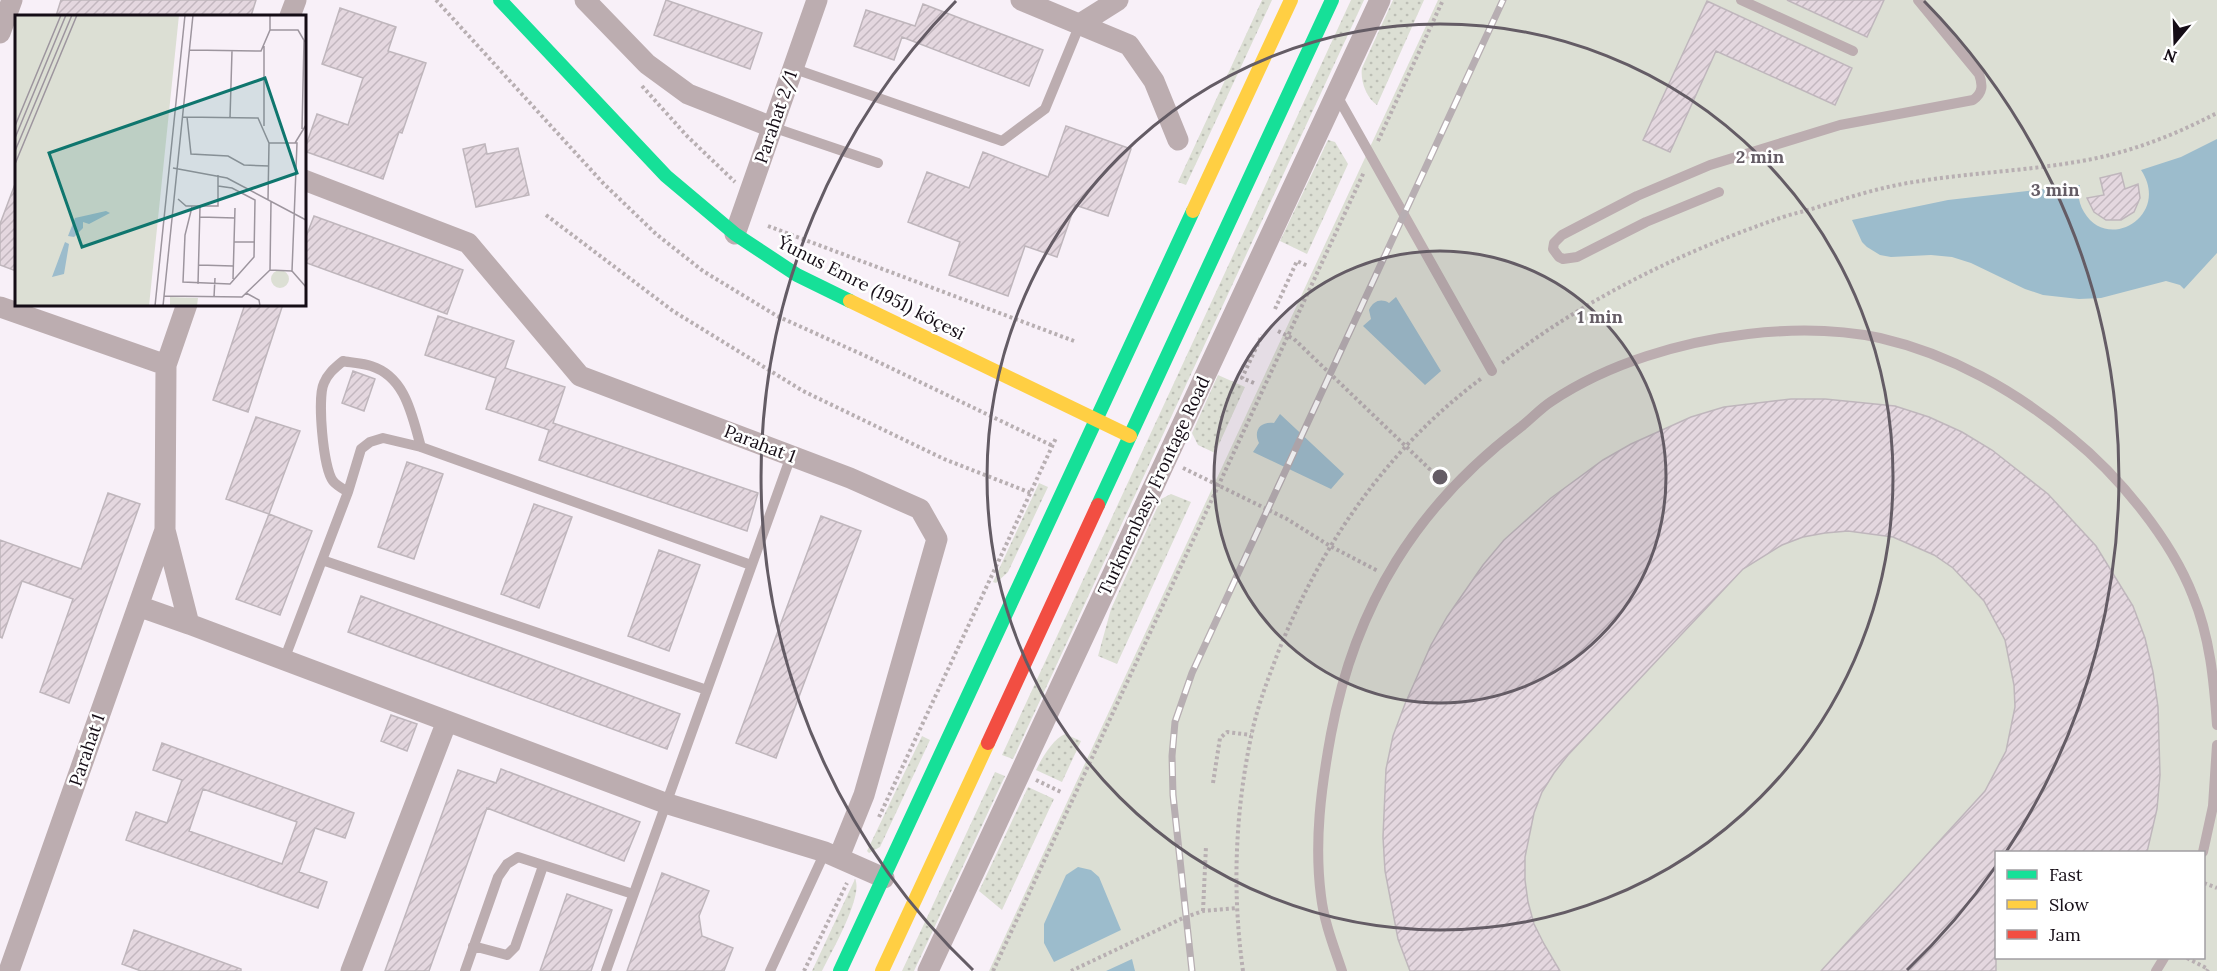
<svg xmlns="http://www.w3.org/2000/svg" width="2217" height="971" font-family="Lora,serif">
<defs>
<pattern id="grass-dots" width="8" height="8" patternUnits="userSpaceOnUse" patternTransform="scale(1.5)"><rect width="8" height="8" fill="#dcdfd4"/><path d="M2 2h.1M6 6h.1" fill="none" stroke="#bcbeb5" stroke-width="1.8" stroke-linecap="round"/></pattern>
<pattern id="building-hatch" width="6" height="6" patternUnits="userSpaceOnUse" patternTransform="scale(1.5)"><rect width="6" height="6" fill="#e4d7df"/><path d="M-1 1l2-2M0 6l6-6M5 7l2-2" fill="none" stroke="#c3b7bf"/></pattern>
</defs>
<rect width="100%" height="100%" fill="#f8f0f8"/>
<path fill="url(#grass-dots)" d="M1262,0H1272L1186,185L1178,182Z
M1351,0H1364L1013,759L1002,755Z
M1393,0H1424L1377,105C1366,98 1360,80 1362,68Z
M1328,140L1335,142L1348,164L1307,254L1280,241Z
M1218,375L1245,387L1215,453L1198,445L1192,433Z
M1039,483L1048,487L1008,572L996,583L993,582Z
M1171,494L1191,502L1117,664L1098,656L1111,609L1161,499Z
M1065,734L1081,741L1062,782L1036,770C1042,758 1053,739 1065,734Z
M922,736L930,740L880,847L869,853L867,851Z
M995,772L1005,776L914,971H902Z
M1028,787L1054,799L1002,910L979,891Z
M855,879C864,895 831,953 822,971H812Z"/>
<path fill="#dcdfd4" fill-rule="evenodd" d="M1438,0H2217V971H989ZM1996,852H2204V958H1996Z"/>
<path fill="#9cbccc" d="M2217,139V253L2184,289L2180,285L2166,281L2101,298L2079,299L2043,295L2025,289L1971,263L1952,257L1931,255L1891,257L1880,255L1867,247L1862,242L1852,220L1948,200L2080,185C2077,194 2079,204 2084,212C2108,253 2171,215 2141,170L2181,157Z
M1396,297L1441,371L1425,385L1363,326L1371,319L1369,310C1373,301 1381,298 1389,303Z
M1280,414L1344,474L1331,489L1253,452L1259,443C1253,431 1260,421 1274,423Z
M1078,867L1091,870L1099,877L1121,930L1054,962L1044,943V924L1066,875Z
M1132,959L1135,971H1106Z"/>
<path fill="url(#building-hatch)" stroke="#bfb6bc" stroke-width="1.5" fill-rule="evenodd" d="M61,0H256L251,16H56Z
M666,0L762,33L750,69L654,35Z
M1787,0H1884L1867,37Z
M1707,1L1852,68L1835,105L1716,51L1670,152L1643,140Z
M923,4L1043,50L1029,86L902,37L894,60L854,46L866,10L915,26Z
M340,8L396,27L388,51L426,63L402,133L399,132L383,179L304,151L317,114L348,125L363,78L322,64Z
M1066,126L1131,149L1108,216L1075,205L1057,257L1025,246L1008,296L949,275L960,242L908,222L927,172L969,188L983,152L1048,177Z
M485,144L487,154L518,148L529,195L476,207L463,149Z
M2121,173L2125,189L2138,184L2140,198L2134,212L2121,220H2106L2094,212L2087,198L2104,195L2100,178Z
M15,184L16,185V271L0,265V224Z
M314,216L463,270L447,314L304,262V242Z
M245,304H283L248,412L213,400Z
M438,316L514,341L505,368L565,387L553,423L758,493L747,531L539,460L549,430L486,409L496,378L425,355Z
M353,371L375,379L364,411L342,403Z
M1791,399H1825L1895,406L1929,417L1962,432L1992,450L2048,494L2096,546L2133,606L2145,638L2153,672L2158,707L2160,775L2157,809L2147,852H1996V971H1821L1985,791L2006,751L2015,707L2014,685L2005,640L1984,601L1953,568L1934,555L1893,537L1848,531L1825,533L1803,537L1782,545L1743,569L1568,755L1554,773L1542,792L1534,813L1525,857V880L1528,902L1534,924L1544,944L1560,971H1410L1398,939L1385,871L1383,837L1386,769L1393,736L1405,704L1431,645L1447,617L1483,565L1504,540L1551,498L1603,460L1631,444L1691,417L1724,407Z
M256,417L300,431L269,514L226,499Z
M407,462L443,474L414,559L378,547Z
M108,493L140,504L69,703L40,692L73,599L22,581L2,638L0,637V540L81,569Z
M534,504L572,517L539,608L501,594Z
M269,514L312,531L280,615L236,599Z
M821,516L861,531L776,758L736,743Z
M659,550L700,565L669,651L628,636Z
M361,596L680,714L667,749L348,632Z
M391,715L417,724L407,751L381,741Z
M162,743L354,813L345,838L315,828L299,872L327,882L318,908L126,840L136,812L167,823L182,780L153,770ZM203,789L297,822L282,864L189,831Z
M501,769L640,822L624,861L487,808L429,971H385L458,770L496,783Z
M662,873L709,891L699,916L702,936L733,948L724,971H627Z
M567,894L612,910L591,971H540Z
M134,930L241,969V971H141L122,964Z"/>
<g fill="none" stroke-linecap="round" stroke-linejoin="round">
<path stroke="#b8afb2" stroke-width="4" stroke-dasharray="3 3" stroke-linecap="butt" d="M436,0L603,183L656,234L703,271L777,316L870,358L1053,446
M642,86L687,136L735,182
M1378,141L1443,0
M546,215L673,311L803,391L944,459L1031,493
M768,226L1074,341
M1275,309L1297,261L1308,266
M1278,331L1294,339L1441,480
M1502,363C1586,298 1683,251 1783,217C1795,213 1806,211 1818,207C1850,197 1881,187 1914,182C1968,173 2023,171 2076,162C2126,154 2173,136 2217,113
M1254,383L1242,378L1262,335
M1183,468L1287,519L1330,546L1378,571
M1036,780L1063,793
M1213,783L1220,738L1227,732L1251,735
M879,817L1056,438
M2204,883L2217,888
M1203,911L1206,846
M2187,958L2208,969L2207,971
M804,971L847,883
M993,971L1364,172
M1071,971L1183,918L1203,911L1237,908
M1243,971C1232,892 1235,814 1251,737C1257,707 1268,679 1279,650C1322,543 1389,447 1482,378"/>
<path stroke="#bcadb0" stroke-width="10" d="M1741,0L1853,51
M792,68L1002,141L1045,109L1080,24
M1336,94L1492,371
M772,127L878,163
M1719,192L1646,222L1577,257L1563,259L1559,257L1553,249L1554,243L1562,235L1585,223L1637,196L1710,165L1840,125L1973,100C1983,93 1983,85 1979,74L1918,0
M348,492C343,489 336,485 333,481C323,468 317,397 324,383C328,373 335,368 343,361C352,363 362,363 371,366C406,377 412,416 421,447
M322,560L707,690
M284,660L348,492L361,449L370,442L383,438L421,447L751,565
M2203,852L2213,806L2217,745
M473,946L507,955L515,947L543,866
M465,971L498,877L507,864L518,857L633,894
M606,971L791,456
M770,971L825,852
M1342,971C1334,947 1324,922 1321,896C1314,842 1321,788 1331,734C1355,605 1417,505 1522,426C1532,418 1541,408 1552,401C1609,363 1681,342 1748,334C1791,329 1837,329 1880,338C1950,354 2016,391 2071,437C2118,475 2171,539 2193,596C2210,637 2214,681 2217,725
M2156,971L2164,958"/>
<path stroke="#bcadb0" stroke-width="21" d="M585,0L647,64L688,94L772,127
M1021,0L1129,45L1154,81L1178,140
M290,16L296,0
M1080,24L1118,0
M0,33L12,0
M304,180L468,243L580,376L850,478L920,509L937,539L864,795L839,857
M735,234L817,0
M0,307L166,365L165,530L189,624L665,803L825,852L884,878
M166,365L187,304
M138,606L189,624
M9,971L165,530
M351,971L447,721
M928,971L1380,0"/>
<path stroke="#16e098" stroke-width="14" d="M500,0L666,176L735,234L797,275L850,301
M1098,505L1332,0
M840,971L1193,211"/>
<path stroke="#ffcf43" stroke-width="14" d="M1193,211L1291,0
M850,301L1130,436
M882,971L988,743"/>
<path stroke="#f24e42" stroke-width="14" d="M988,743L1098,505"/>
<g stroke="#b7aeb2" stroke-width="7">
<path id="rail" d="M1192,971L1173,795L1172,756L1175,722L1192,673L1503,0"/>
</g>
<use href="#rail" stroke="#fff" stroke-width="4.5" stroke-dasharray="14" stroke-linecap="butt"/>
</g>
<circle cx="1440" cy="477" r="226" fill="#645c65" fill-opacity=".12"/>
<g fill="none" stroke="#645c65" stroke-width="3">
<circle cx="1440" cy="477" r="226"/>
<circle cx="1440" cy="477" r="453"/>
<path d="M1996 866A679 679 0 0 1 1907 970M973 970A679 679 0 0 1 956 1M1924 1A679 679 0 0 1 2006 852"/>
</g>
<g text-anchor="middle" stroke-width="5" stroke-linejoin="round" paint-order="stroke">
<g font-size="18" fill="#150d16" stroke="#fff">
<text transform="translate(776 117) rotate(-71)" y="6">Parahat 2/1</text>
<text transform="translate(871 288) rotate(27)" y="6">Ýunus Emre (1951) köçesi</text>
<text transform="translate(760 444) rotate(21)" y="6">Parahat 1</text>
<text transform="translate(1154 486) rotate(-65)" y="6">Turkmenbasy Frontage Road</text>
<text transform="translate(87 750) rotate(-71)" y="6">Parahat 1</text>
</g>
</g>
<g transform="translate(15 15)">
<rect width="291" height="291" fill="#f8f0f8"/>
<path d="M155,282L183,283L182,291H155Z" fill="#dcdfd4"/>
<path d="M0,0H164L134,291H0ZM256 264a9 9 0 1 1 18 0a9 9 0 1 1-18 0Z" fill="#dcdfd4"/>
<path d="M91,196L95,198L74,209L68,207V213L59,222L53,221L60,203ZM50,227L54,229L49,259L37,262Z" fill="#9cbccc"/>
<path fill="none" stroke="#9d959e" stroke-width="1.5" d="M255,15H283L290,27M175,35L246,36L255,15V0M168,102L243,103L254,128H282L277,256M172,102L176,139L213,141L229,150L254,151M215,103L217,36M0,111L46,0M249,111V31M287,114L289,26M0,123L51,0M280,128L291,110M0,136L57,0M0,149L62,0M158,153L212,163L291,205M163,184L171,191H203V160M253,185L254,128M177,192L170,220L168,267L215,269L239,242L240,185L217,173L203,171M185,202L220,203M219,227H240M184,250L218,251M255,255L277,256M277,256L291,272M218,264L220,193M183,269L185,192M231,278L244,285L245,291M149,281L227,282L255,255L256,187M199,282L200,263M140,291L170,0M148,291L178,0"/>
<path fill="#0f766e" fill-opacity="0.15" stroke="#0f766e" stroke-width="3" d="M250,63L282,158L67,232L34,138Z"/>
<rect width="291" height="291" fill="none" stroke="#150d16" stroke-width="3"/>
</g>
<circle cx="1440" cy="477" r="9" fill="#645c65" stroke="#fff" stroke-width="3"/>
<g font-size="18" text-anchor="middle" font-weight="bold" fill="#645c65" stroke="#fff" stroke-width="5" stroke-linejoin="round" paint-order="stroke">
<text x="1760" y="163">2 min</text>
<text x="2055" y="196">3 min</text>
<text x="1600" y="323">1 min</text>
</g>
<rect x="1995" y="851" width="210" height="108" fill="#ffffff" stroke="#a19ea2" stroke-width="1.5"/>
<rect x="2007" y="870" width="30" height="9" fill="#16e098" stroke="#a19ea2" stroke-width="1.5"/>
<text x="2049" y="881" font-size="18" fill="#150d16">Fast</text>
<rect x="2007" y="900" width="30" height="9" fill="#ffcf43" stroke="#a19ea2" stroke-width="1.5"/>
<text x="2049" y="911" font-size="18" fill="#150d16">Slow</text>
<rect x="2007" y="930" width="30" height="9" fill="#f24e42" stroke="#a19ea2" stroke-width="1.5"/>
<text x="2049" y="941" font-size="18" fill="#150d16">Jam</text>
<g transform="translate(2175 42) rotate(199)" stroke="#ffffff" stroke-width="4.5" paint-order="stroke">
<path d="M0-4.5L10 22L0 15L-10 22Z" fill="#150d16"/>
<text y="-9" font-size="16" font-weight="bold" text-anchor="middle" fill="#150d16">N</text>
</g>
</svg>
